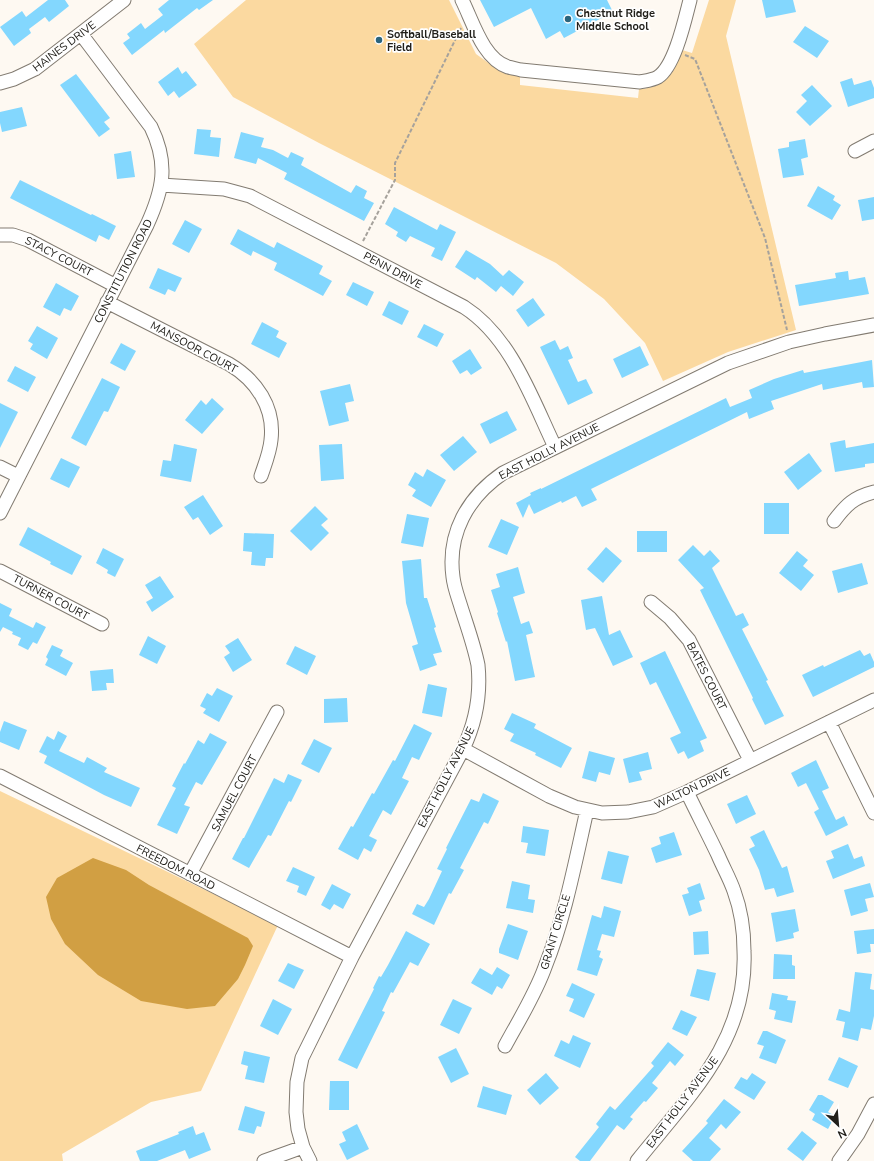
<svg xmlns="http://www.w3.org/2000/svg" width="874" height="1161" font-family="'Nunito Sans',sans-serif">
<rect width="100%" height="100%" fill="#fef9f2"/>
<path fill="#fbd9a0" d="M246,0H449L476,54L501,72L520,76V85L638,98L639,89C665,88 675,73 682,50L692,53L709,0H736L726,36L796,330L728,352L663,381L645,343L604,299L556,263L319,143L233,97L194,44Z
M0,791L278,925L201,1091L151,1102L62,1154L63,1161H0Z"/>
<path fill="#d19f43" d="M93,858L126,870L149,885L248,938L253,946L245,965L238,979L215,1006L187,1009L141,1001L98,975L65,944L51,919L46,897L57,878Z"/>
<path fill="#83d7fe" d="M48,0H65L69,6L49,22L45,17L29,29L31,33L14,46L0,27L22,11L26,17Z
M169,0H213L199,10L197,8L165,33L164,30L132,55L123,43L130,38L127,34L141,23L145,29L163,15L158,9Z
M480,0H607L613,12L564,38L560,31L546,39L531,8L494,27Z
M762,0H793L796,12L766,18Z
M805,26L829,41L817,58L793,42Z
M178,67L182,74L186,71L197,85L179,98L174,91L168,96L158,82Z
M76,74L110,118L104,122L110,129L99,137L60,85Z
M852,78L854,85L871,80L874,88V98L848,107L840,82Z
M812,85L832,106L810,126L796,112L807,101L801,95Z
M22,107L27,126L2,132L0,123V112Z
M197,129L211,130L210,137L221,138L219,157L194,154Z
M241,132L264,138L261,147L273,150L288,158L291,152L304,158L301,165L351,193L356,185L367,191L364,198L374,203L364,221L284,179L287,173L258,158L256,164L234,158Z
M805,139L808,157L801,159L804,175L783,178L778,149L789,147V142Z
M131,151L135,177L117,179L114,154Z
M20,180L91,215L92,214L116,226L109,240L99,235L96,242L10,198Z
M818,186L835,196L833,200L841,205L832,220L807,206Z
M874,197V219L862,221L858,200Z
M394,207L437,230L440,224L456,232L442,261L431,256L435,248L410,236L406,242L396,236L398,232L385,224Z
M185,220L202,229L189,253L172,244Z
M238,229L274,248L277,242L323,266L319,274L332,281L323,296L274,270L277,263L253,251L251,256L230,244Z
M466,250L490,264L503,276L509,270L524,282L513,296L501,286L496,292L477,277L475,280L455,267Z
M158,268L182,278L175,292L168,289L165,295L149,288Z
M848,271L849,280L865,277L869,294L799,306L795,285L836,278L835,273Z
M353,282L374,292L367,306L346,295Z
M56,283L79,296L71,311L64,308L60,316L43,307Z
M533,298L545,315L528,327L516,310Z
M389,301L409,311L402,325L382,315Z
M262,322L279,331L276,337L287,343L279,358L251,344Z
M424,324L444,334L437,347L417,337Z
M37,326L58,338L47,359L30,349L33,344L28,341Z
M555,340L560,350L568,346L573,358L568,360L578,382L586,379L593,393L568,405L540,347Z
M121,343L136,351L125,371L110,363Z
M640,346L649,365L622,378L613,359Z
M470,349L482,368L471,375L467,370L460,374L452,361Z
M872,360L874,387L863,388L862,382L823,390L822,384L771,401L774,409L749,419L747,412L591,489L597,500L582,507L576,496L562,503L561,501L534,514L529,504L523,518L516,503L531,495L530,493L541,488V489L726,398L730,407L752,398L749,390L774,379L803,370L804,373Z
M15,366L36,377L28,392L7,381Z
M102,378L120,387L108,412L104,411L86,446L71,438Z
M350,384L354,401L345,403L349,421L329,426L320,391Z
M212,398L224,409L202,434L185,420L201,400L206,405Z
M0,403L18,412L0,448Z
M507,411L517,430L490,444L480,424Z
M463,436L477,452L454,471L440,455Z
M845,440L846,448L874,443V463L865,464V467L835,472L830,443Z
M174,444L197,449L191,482L160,476L163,460L171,461Z
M342,444L344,479L321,481L319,445Z
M809,453L822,471L798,490L784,472Z
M61,458L80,467L69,488L50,479Z
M427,469L446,480L431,507L412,496L416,490L408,485L415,472L423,477Z
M203,495L223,526L210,535L198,517L193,520L184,507Z
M764,503H789V534H764Z
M315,506L328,519L321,525L329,533L311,551L290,531Z
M407,514L429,518L423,547L401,543Z
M501,519L519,527L507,555L488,547Z
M28,527L82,556L72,575L50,564L51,562L19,545Z
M637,531H667V552H637Z
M244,533L274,534L273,558H266L265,566L251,565L252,552L243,551Z
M693,545L704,556L710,550L720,561L712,568L736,616L743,613L749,625L742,629L768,680L766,681L784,716L765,725L752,699L753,698L700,590L704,588L678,560Z
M606,547L622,561L603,583L587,569Z
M103,548L124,559L115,577L107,573L108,570L96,563Z
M797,551L808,560L803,566L814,575L801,591L779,573Z
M421,559L424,598H427L436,627L434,628L442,652L433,654L437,665L420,671L412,646L418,644L406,603L402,561Z
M862,563L868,584L838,593L832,571Z
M518,567L525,593L513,597L521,624L529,621L533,633L526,635L535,677L515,681L507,641L506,642L497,613L498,612L491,590L500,587L496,574Z
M160,576L174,597L152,612L146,602L153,598L145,585Z
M602,596L609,635L620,630L633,657L613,666L595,628L586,630L581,600Z
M0,603L12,609L9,616L33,628L36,622L46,627L37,644L33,642L28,650L18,645L21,638L12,634L13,632L3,627L0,632Z
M148,636L166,646L157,664L139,655Z
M238,638L252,660L233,672L224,657L230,653L225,646Z
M52,645L63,650L60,656L73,663L66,676L45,665L48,659L46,657Z
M295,646L316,656L307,675L286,664Z
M860,650L864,656L870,653L874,662V667L813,697L802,675L823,665L824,667Z
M665,651L707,738L700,741L704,751L688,759L684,751L678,754L670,738L681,733L656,682L650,685L640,663Z
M113,669L114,683H106L107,690L92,691L90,671Z
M428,684L447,688L442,717L422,713Z
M217,688L233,696L219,722L203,713L206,709L200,706L207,693L212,696Z
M347,698L348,722L324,723V699Z
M512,713L536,724L534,728L572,748L561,768L535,755L536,753L510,741L514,734L504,729Z
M4,721L27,730L19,750L0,742V732Z
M414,724L432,733L419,760L412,757L402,778L409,781L391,815L383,810L369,836L377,840L371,852L364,848L358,860L338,849L351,826L353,827L372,793L374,794L393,760L395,761Z
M58,731L67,736L59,751L84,763L87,757L107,768L104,772L140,788L131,807L104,795L44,763L47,756L39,752L47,736L54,740Z
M210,733L227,742L202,785L196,782L184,805L190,807L177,834L157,825L176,788L172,786L184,763L185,764L198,740L204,744Z
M314,739L332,748L319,773L301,764Z
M589,751L615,758L610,775L599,772L596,782L582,778Z
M648,752L652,769L639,772L642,780L629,783L623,759Z
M816,760L829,788L822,791L836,820L844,816L848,825L826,836L814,812L819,809L806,783L798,787L791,773Z
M288,774L302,780L291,802L289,801L271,836L268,835L249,868L232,859L243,838H244L274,778L284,783Z
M483,793L499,801L488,824L484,822L460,868L464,870L451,894L449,893L434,925L412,914L417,904L424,907L429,899L442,871L437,869L447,849L446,848L471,799L479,802Z
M747,795L756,814L736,824L727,804Z
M523,826L549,830L545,856L526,853L528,843L521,842Z
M764,830L782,868L787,866L794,892L777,897L774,888L765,890L759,870L749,849L755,846L750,837Z
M674,832L682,855L656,863L651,848L661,844L659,837Z
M848,844L854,859L862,856L865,866L833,879L826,861L834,858L831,851Z
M608,851L629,856L622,884L601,879Z
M293,867L315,877L306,896L297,892L299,886L286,881Z
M512,881L530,885L528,899L535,900L533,913L506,908Z
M700,883L705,899L699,901L702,911L689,916L682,895L689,893L687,888Z
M870,883L874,897L865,899L868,911L851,916L844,890Z
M332,884L351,894L343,909L334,904L330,910L321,905Z
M604,906L621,911L614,937L602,934L597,950L601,951L599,957L603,959L597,976L577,970L592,915L601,918Z
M795,909L799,931L793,933L794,938L776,942L771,913Z
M508,924L528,931L518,960L499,953V949Z
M874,929V944H870L871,952L857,954L854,931Z
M406,931L430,944L418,966L410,962L393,993L391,992L382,1011L385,1012L357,1069L338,1060L374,989L373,988L379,976L381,977L388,965Z
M708,931L709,954L694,955L693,932Z
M774,954L792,955V965L795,966V979H773Z
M288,963L304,970L294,989L278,981Z
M497,967L510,975L502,989L497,986L492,995L471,983L480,968L492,975Z
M697,969L716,973L709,1001L690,996Z
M855,972L872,974L870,989L874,990V1016L871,1030L861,1028L858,1041L842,1037L845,1022L836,1020L839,1009L850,1012Z
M572,983L595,994L584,1018L569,1011L574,999L566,996Z
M772,993L788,996L787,1000L796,1001L792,1023L774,1019L776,1011L769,1009Z
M273,999L292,1009L278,1035L260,1026Z
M453,999L472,1008L459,1034L440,1025Z
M681,1010L697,1017L687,1036L672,1029Z
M763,1031H767L786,1040L776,1064L759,1058L764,1046L757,1044Z
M573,1035L591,1043L580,1068L554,1056L561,1040L569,1044Z
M668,1042L684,1055L675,1066L670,1061L652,1083L658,1088L646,1102L644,1101L630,1117L633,1119L624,1130L617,1125L590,1161H580L575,1157L599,1127L596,1124L610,1106L615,1110L654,1066L651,1063Z
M456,1048L469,1074L451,1083L438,1057Z
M244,1051L270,1057L264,1083L245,1079L248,1066L241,1064Z
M839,1057L858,1066L848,1088L828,1080Z
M546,1073L559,1088L540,1105L527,1090Z
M752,1073L766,1082L754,1100L734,1088L741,1077L747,1080Z
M330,1081H349V1110H329Z
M483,1086L512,1095L506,1115L477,1107Z
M818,1095H822L834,1102L828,1112L835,1116L828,1129L812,1120L815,1114L809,1110Z
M724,1099L741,1112L726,1129L721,1124L709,1138L721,1149L710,1161H693L682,1151L708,1123L706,1121Z
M245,1106L265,1112L261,1127L257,1126L254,1134L238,1130Z
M357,1124L369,1149L347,1160L339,1144L346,1141L342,1132Z
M193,1126L196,1135L204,1132L211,1150L189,1159L185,1150L157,1161H140L136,1151L179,1134L178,1132Z
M802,1131L817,1143L803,1161L787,1149Z"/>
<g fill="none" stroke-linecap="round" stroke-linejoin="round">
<g stroke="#827b71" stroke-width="15">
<path id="street" d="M462,0C473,22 483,59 508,67C512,68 517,69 521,70L640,82C645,81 653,80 658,77C675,66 685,19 690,0
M0,83L14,79L35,69L124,0
M855,151L874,141
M161,185L224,189L250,196L464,307C511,337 532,399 555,447
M0,235H13L28,240L116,286
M107,302L229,364C256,380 275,407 271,440C270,452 265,464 261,476
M0,467L18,476
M0,513L147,225C163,190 169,164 151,127L81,34
M834,521C846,505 854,497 874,492
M0,571L102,624
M651,602L670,618L689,640L750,760
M829,722L874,813
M463,749L549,796L575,807L602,813L628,812L653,807L687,792L874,700
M0,776L352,957
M190,874L277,712
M505,1046C519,1020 535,995 545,967C565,917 575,863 587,810
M264,1161L303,1147
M310,1161L303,1147L298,1129L296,1112L297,1082L302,1058L352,957L463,749C476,722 481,695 478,665C474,645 467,626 461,607C458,597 454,587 453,577C447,533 468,497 503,473L728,363L789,342L825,334L874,325
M637,1161C689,1096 748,1040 744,951C744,931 741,910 734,891C730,879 723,867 718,855C708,834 697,813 687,792
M839,1161L858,1134L874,1104"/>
</g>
<path stroke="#a6a29c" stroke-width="2" stroke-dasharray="4 2" stroke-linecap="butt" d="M685,55L695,59L765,238L787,330
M363,241L395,180V163L461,28"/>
<use href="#street" stroke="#fff" stroke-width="13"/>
</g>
<g fill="#2a647d" stroke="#fff" stroke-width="1.5">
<circle cx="568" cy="19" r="4"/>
<circle cx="379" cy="40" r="4"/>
</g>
<g text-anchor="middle" stroke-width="3.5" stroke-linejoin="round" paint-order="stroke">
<g font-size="11" font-weight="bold" fill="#22201b" stroke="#fff" text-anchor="start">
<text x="576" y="17">Chestnut Ridge<tspan x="576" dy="13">Middle School</tspan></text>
<text x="387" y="38">Softball/Baseball<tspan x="387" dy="13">Field</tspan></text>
</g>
<g font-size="11" fill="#22201b" stroke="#fff">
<text transform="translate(64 46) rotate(-37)" y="4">HAINES DRIVE</text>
<text transform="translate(59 256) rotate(27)" y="4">STACY COURT</text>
<text transform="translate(393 270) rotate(28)" y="4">PENN DRIVE</text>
<text transform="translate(123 271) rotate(-63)" y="4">CONSTITUTION ROAD</text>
<text transform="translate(194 347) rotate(28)" y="4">MANSOOR COURT</text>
<text transform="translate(549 451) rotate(-27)" y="4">EAST HOLLY AVENUE</text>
<text transform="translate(51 597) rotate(28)" y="4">TURNER COURT</text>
<text transform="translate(707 676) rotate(63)" y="4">BATES COURT</text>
<text transform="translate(446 777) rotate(-63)" y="4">EAST HOLLY AVENUE</text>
<text transform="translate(692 788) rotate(-25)" y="4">WALTON DRIVE</text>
<text transform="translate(234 793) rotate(-62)" y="4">SAMUEL COURT</text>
<text transform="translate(176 867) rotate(27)" y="4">FREEDOM ROAD</text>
<text transform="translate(555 932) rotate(-73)" y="4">GRANT CIRCLE</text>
<text transform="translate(682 1102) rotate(-53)" y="4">EAST HOLLY AVENUE</text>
</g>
</g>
<g transform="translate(838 1125) rotate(154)" stroke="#ffffff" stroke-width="3" paint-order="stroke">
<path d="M0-3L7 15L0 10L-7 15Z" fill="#22201b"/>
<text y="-6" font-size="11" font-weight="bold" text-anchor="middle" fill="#22201b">N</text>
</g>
</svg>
